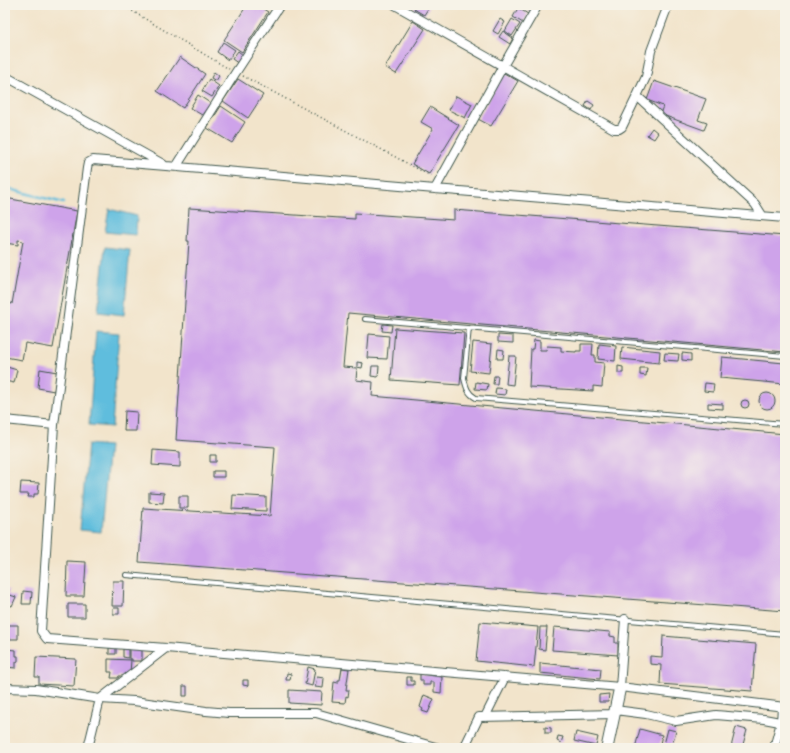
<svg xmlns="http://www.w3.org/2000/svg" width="790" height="753" font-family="'Sorts Mill Goudy',serif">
<rect width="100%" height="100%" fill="#f7f3e8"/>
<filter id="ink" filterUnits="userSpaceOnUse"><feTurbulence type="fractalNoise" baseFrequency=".025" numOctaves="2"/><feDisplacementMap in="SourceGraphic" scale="8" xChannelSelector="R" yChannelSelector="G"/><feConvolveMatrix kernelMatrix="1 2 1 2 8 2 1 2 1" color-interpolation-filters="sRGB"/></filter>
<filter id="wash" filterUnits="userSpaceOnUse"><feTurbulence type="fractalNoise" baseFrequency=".012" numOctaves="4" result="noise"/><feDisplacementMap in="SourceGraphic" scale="16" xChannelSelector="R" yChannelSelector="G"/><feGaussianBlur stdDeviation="0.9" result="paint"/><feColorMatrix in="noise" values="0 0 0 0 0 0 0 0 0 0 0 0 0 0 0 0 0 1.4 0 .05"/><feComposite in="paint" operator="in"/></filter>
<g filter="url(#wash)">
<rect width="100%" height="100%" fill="#f2e4cb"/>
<path fill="#5ebddd" stroke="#3e7d88" d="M109,209L137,216L136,235L105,232Z
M105,247L130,250L124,315L98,312Z
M96,331L119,333L112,427L89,425Z
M88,444L109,446L101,532L80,530Z"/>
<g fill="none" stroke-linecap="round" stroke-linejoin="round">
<path stroke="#5ebddd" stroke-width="2.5" d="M5,188L64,203"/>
</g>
<g id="blocks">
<path fill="#cea3ea" d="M247,5H257L268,12L242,52L224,40Z
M417,5H425L429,7L424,15L414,9Z
M519,5H533L530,11Z
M518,8L528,14L523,23L513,17Z
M500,19L505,22L498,34L493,31Z
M512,19L520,24L512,36L505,31Z
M413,21L425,29L396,74L385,67Z
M503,31L513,38L510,44L499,37Z
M223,42L235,50L228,60L217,52Z
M238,51L244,56L239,64L232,59Z
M180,57L205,74L183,108L157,91Z
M214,72L219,76L216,81L211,78Z
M504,73L518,81L491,126L478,119Z
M209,79L219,86L212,97L202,91Z
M238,79L263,95L248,118L223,101Z
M654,81L706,99L698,120L707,123L704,130L660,114L663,106L647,100Z
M198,95L210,103L202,115L190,108Z
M456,96L472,104L465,118L449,110Z
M588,101L594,105L591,110L585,106Z
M221,106L245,122L232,143L207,128Z
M430,107L459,125L429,174L412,164L433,129L421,122Z
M652,128L658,133L654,139L647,135Z
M5,198L77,211L53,348L25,343L22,360L5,357V302L12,304L23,241L18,240V245L5,243Z
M189,208L355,219V213L454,220V210L785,236V352L348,313L343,367L357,368L356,380L373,382L372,396L785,434V611L139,562L143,508L270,516L275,447L176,440L189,241H187Z
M383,324L392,325L391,332L382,331Z
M395,328L464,333L460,385L391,380Z
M369,334L389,336L387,359L367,358Z
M498,335L513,336V343L498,342Z
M534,340L540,341V350H546L547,346L561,347V351L576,352V351H581V344H593L592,355H595V362L604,363L602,387L593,386V391L529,387L531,349H533Z
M473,342L492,344L489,373L470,371Z
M599,344L616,346L615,361L598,359Z
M622,347L660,351L659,363L621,359Z
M498,349L504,350L503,359H497Z
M665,353L679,354L678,361L664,360Z
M682,353L691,354V361L682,360Z
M509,356H516L513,385L506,384Z
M722,357L784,363L783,367H785V384L720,378Z
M357,362L363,363L362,368L357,367Z
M372,366H379L378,377L371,376Z
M618,366L623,367V373H618Z
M7,367L17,370L14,383L5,381Z
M640,368H647L646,376L640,375Z
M40,369L57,372L54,391L38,388Z
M494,376H498L497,384H493Z
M476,382L488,384L487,390L475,389Z
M705,383L714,384L713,392L704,391Z
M496,388L506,389L505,395L495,394Z
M759 401a8 8 0 1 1 16 0a8 8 0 1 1-16 0Z
M785,395V410L782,406V400Z
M741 404a4 4 0 1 1 8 0a4 4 0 1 1-8 0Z
M708,403L723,404V409L708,408Z
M125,411L137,412L136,431H124Z
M153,450L180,452V467L152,465Z
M210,455H216V462H210Z
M213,471H224V477H213Z
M21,482L39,483L38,494H34V497H28L29,494H20Z
M149,492L164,493L163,503L149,502Z
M233,495L266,497V511L232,509Z
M179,496H188V508H179Z
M67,561L86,562L84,596H66Z
M113,581H124L123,606H112Z
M5,589L9,590L7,594L16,597L12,606L5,604Z
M23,591L32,592L31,604H22Z
M68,604H85V617H68Z
M113,608H119V614H113Z
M480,622L538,627L534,667L476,661Z
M5,625H18V639H5Z
M540,627H547L545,650L539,649Z
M554,627L610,632V636L615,637V643H618V655L552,650Z
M663,636L756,644L752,691L660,684L661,665L650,664V656L662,657Z
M109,648H116V654H109Z
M5,649L16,650V656H18V661L16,662V668L5,667Z
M123,649H128V658L123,657Z
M129,649H142V661H132V659H129Z
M36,657L76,659L74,686L39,684V677H35Z
M108,659L131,660L130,673H126L125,676H119L118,678H111L112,672H108Z
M540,663L601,669L600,679L540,673Z
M308,667L315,669L312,686L305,684Z
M342,668L349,669L346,690H349L348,697L346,696L345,703L332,702L334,682L338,683V680H340Z
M287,673L291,674L290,680H286Z
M420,674L442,677L441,693L434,692V682H430V685H423V680H420Z
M317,677L324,678L323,688L315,687Z
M407,677H411V681H414V685H407Z
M243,680H248V686L243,685Z
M183,686H187V696H183Z
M289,690L322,692L321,705L289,703Z
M609,694L608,702H599V695Z
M424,695L434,699L428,713L422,711L423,709L420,707Z
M545,727L551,728V733H545Z
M736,727L747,730L742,748H737L731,747Z
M640,729L662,735L659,748H635Z
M668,729L676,731L671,748H663Z
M576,732L598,737L596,746L574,741Z
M558,736L563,737L561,743L557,741Z"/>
</g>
</g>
<g filter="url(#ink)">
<use href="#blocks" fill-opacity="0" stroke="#3f564b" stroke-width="1"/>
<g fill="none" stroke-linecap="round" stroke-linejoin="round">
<g stroke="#3f564b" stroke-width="6">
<path id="lane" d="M365,319L785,356
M469,328L464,378C466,387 468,394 476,398L785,424
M126,575L785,634"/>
</g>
<g stroke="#3f564b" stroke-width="10">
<path id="street" d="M395,5L614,129H619L622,127L637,96L755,204L762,215
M5,76L163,164
M637,96L646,77L651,51L664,16L666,11V5
M176,167L236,72L280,5
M435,189L503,66L538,5
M785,218L435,189L166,166L93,160L88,163L87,168L54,425L41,631L47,639L166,648L620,687L785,707
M5,420L54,425
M620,687L625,619
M5,688L36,689L100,699L134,701L206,711L229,713H316L439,748
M615,710L646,714L676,721L716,715L764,719L785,723
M485,717L505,677
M88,748L100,699L166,648
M464,748L479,717L615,714
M774,748L781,722L782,707"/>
</g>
<g stroke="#3f564b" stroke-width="13">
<path id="secondary" d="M607,748L620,687"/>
</g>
<path stroke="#3f564b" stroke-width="1.5" stroke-dasharray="1 3" stroke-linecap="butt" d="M122,5L229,69
M243,76L433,177"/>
<use href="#lane" stroke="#fff" stroke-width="4"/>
<use href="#street" stroke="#fff" stroke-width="8"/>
<use href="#secondary" stroke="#fff" stroke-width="11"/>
</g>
</g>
<rect width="790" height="753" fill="none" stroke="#f7f3e8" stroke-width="20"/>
</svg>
